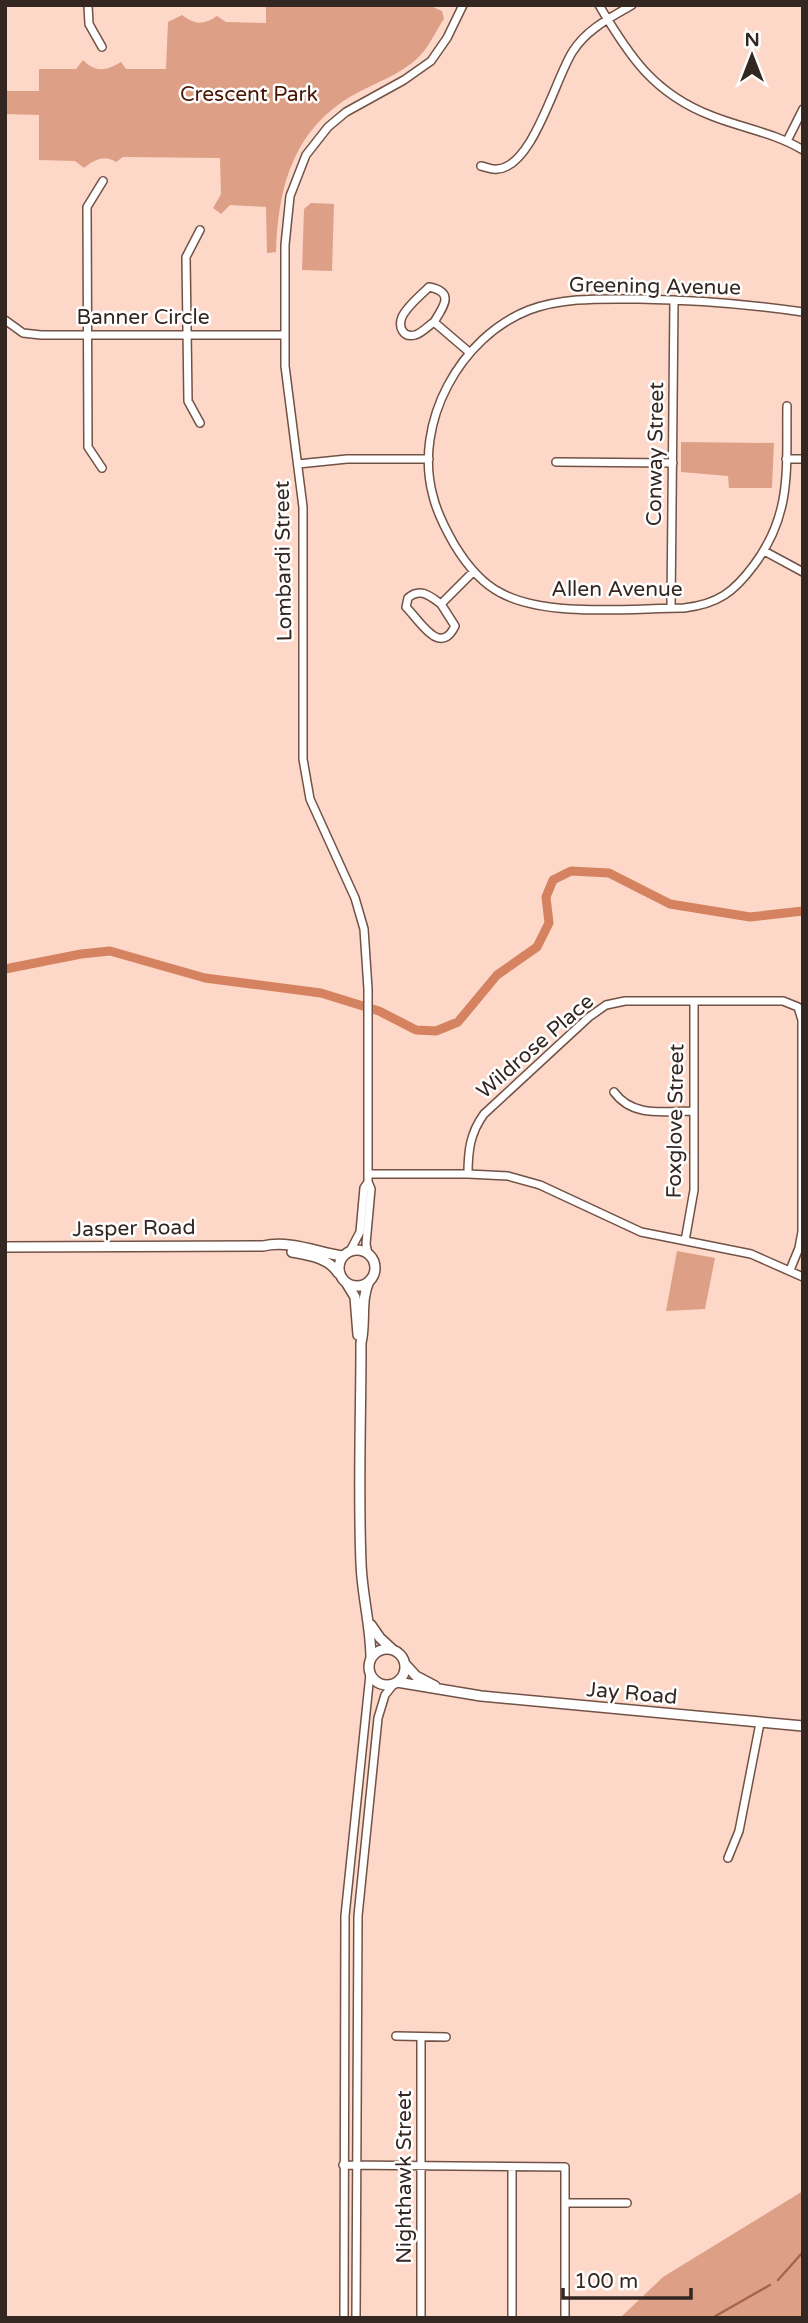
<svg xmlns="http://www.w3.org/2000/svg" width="808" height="2323" font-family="'Varela Round',sans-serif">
<rect width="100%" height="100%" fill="#fdd8c9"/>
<path fill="#dd9f86" d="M266,5H428L442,11L444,19C437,29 432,41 424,51C404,76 368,84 342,102C290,138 278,193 276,252L267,253L266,207L230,205L221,214L213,208L221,194L220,158L123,157L116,162C104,154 94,160 84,168L75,161L39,160V115L5,114V91H39V69H76L83,60C96,73 106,71 121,62L126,69H166L168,22L182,15C195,25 204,25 217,16L226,22L266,23Z
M311,203L334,204L332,271L302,270L304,209Z
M681,442L774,443L772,488H729L728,476L681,472Z
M677,1251L715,1258L705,1309L666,1311Z
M803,2191V2318H620L663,2277Z"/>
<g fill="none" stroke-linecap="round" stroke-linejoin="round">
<path stroke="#a5664d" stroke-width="2.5" d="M778,2280L803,2252
M712,2318L770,2285"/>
<path stroke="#d58260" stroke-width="9" d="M5,969L81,954L110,951L205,978L321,993L379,1011L416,1030L436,1031L458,1022L497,975L537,947L549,923L546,897L553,880L571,871L609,873L670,904L750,917L803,911"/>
<g stroke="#715245" stroke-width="10">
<path id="minor" d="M88,5L89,24L102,47
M599,5C629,56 654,94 712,116C742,128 775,133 803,150
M787,141L803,109
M481,166C486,167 492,170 497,169C533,168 556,76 573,51C587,29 610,18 632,5
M5,320L23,333L41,335H285
M434,322C428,326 422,333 415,335C403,338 398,327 402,317C407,306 421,295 429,287C455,292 444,306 434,322L469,352
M787,406C786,467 793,513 754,565C734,592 718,604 684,608C631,608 548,618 501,593C481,583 466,564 454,544C446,530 437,513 433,496C413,423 460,337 529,310C565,297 602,299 639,299C694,300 749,304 803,312
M200,423L188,401L186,257L200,230
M786,459H803
M556,462L673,463
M298,464L347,459H429
M102,468L88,447L87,207L103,181
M764,551L803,572
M441,604L455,626C440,657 420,621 406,607L408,598C420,587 430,596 441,604L473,572
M671,608L674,300
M614,1092C633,1118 664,1111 694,1111
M368,1174H468L508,1176L540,1185L641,1232L751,1254L803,1277
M468,1174C468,1151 470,1133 484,1114L589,1017L606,1005L625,1001H783L798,1007L802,1020V1232L799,1248L790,1270
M685,1241L694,1190V1001
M350,1251L360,1232L364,1188L368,1182
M368,1254L366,1244L371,1189L368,1182V989L364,929L355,898L310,799L303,759V507L285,366V245L290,196L306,155L328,127L346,112L404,80L431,61L447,38L463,5
M728,1858L739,1831L760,1723
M396,2036L446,2037
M421,2037V2318
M343,2165L565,2167V2318
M512,2167V2318
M565,2203H627
M344,2318L345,1916L370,1674
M356,2318L358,1916L378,1718L385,1695L393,1685"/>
</g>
<g stroke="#715245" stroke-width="12">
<path id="tertiary" d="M5,1247L263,1246C289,1240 317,1252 342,1256
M339 1268a18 18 0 1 1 36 0a18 18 0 1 1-36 0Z
M292,1252C309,1255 329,1258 338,1273
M369,1281C360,1301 366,1322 361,1343C361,1416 358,1490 361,1563C362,1596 371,1626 371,1659
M347,1284L355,1297L358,1335
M371,1625L380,1638L393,1650
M369 1667a18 18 0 1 1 36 0a18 18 0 1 1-36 0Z
M406,1665L416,1676L435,1686
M397,1682L481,1696L803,1726"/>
</g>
<use href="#minor" stroke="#fff" stroke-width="7"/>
<use href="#tertiary" stroke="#fff" stroke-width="9"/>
</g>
<g text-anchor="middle" stroke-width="5" stroke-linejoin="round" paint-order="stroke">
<g font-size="21" fill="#4a1600" stroke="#fff">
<text x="249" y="101">Crescent Park</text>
</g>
<g font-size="21" fill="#342621" stroke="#fff">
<text transform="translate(655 286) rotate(1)" y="7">Greening Avenue</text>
<text x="143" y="324">Banner Circle</text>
<text transform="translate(655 454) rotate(-89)" y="7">Conway Street</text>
<text transform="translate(283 561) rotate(-91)" y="7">Lombardi Street</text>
<text x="617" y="596">Allen Avenue</text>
<text transform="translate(535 1046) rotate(-41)" y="7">Wildrose Place</text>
<text transform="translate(675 1121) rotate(-89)" y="7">Foxglove Street</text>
<text transform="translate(134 1228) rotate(-1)" y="7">Jasper Road</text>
<text transform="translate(632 1693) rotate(5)" y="7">Jay Road</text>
<text transform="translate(404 2177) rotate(-90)" y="7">Nighthawk Street</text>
</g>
</g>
<rect width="808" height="2323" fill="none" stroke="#342621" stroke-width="14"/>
<g transform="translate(752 56)" stroke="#ffffff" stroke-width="5" paint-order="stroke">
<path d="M0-5L12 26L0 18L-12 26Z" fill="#342621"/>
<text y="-10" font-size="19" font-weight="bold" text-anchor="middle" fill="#342621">N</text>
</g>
<path d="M563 2288v10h128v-10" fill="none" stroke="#342621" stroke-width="3.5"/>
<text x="574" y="2288" font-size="21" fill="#342621" stroke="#ffffff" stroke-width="5" paint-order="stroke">100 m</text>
</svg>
